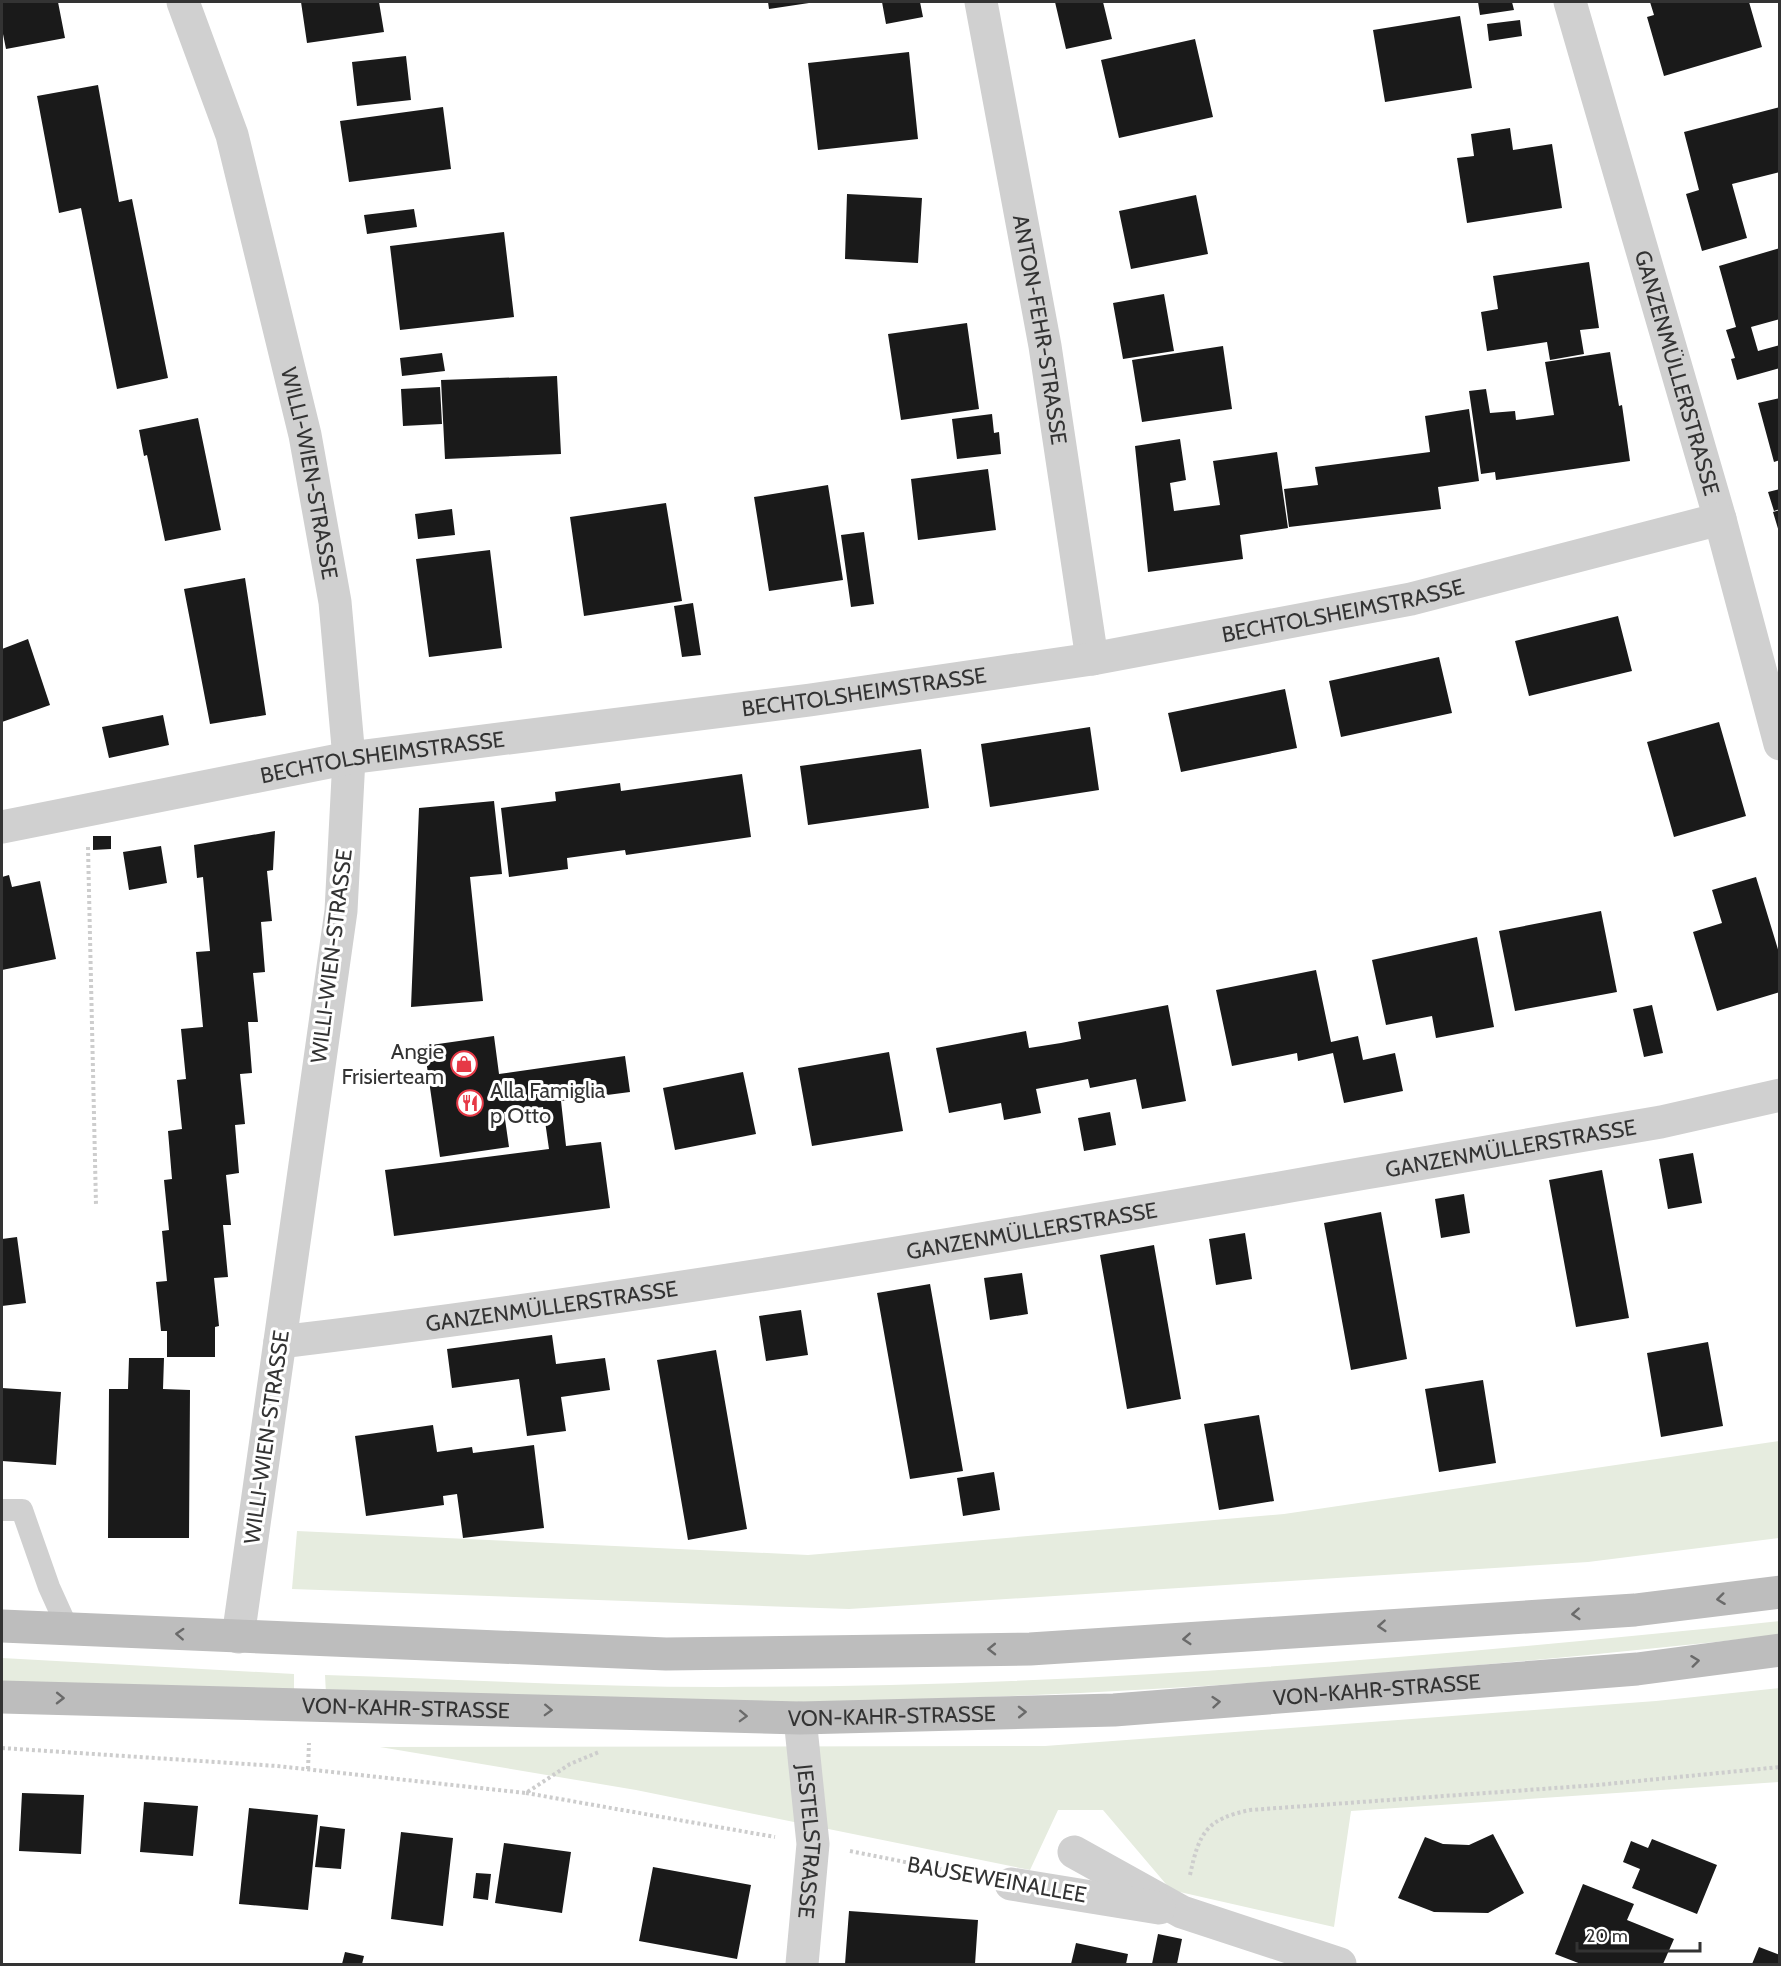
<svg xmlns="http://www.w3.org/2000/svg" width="1781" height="1966" font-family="Cabin,sans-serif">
<rect width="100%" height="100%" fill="#fff"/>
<path fill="#e6ecdf" d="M1779,1441V1538L1588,1562L849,1609L292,1589L297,1531L808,1555L1284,1514Z
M1780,1621L1779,1635C1428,1674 1075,1701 721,1703C589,1704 457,1697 326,1694L325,1675C457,1679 589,1687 721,1687C1074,1687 1428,1658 1780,1621Z
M2,1658L294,1674V1693L2,1687Z
M1780,1688L1779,1782L1351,1811L1334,1927L1171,1890L1103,1810H1058L1030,1870L636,1790L380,1747L1045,1746L1656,1701Z"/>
<path fill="#1a1a1a" d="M2,2H58L65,38L6,49L2,29Z
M301,2H379L384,32L307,43Z
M768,2H809V3L769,9Z
M882,2H920L923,17L886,24Z
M1055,2H1103L1112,39L1066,49Z
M1478,2H1512L1514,10L1480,15Z
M1650,2H1749L1762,47L1664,76L1647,17L1654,15Z
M1460,16L1472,88L1385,102L1373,30Z
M1520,20L1522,36L1489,41L1487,24Z
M1195,39L1213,117L1119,138L1101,60Z
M909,52L918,139L818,150L808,63Z
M406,56L411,100L357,106L352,62Z
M98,85L119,202L132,199L168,378L117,389L81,208L59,213L37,96Z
M443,107L451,169L349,182L340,121Z
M1780,107V172L1732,184L1747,238L1702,251L1686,194L1699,190L1684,132Z
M1510,128L1513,150L1552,144L1562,208L1467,223L1457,158L1474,156L1471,134Z
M847,194L922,198L918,263L845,259Z
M1196,195L1208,254L1131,269L1119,211Z
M414,209L417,227L367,234L364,215Z
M504,232L514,317L400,330L390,246Z
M1780,248V319L1751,327L1758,351L1780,345V368L1737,380L1731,359L1735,358L1726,330L1736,327L1719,266Z
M1589,262L1599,328L1580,330L1584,354L1550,360L1547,342L1487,351L1481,312L1498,309L1493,276Z
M1164,294L1174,351L1123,359L1113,303Z
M967,323L979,409L901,420L888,334Z
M1223,346L1232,409L1142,422L1132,360Z
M1610,352L1619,406L1622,405L1630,461L1496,480L1495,472L1481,474L1469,391L1486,389L1490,413L1515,411L1516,420L1554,415L1545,362Z
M442,353L445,371L402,376L400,358Z
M557,376L561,454L445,459L441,380Z
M440,387L442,424L403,426L401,389Z
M1780,398V460L1774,462L1758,403Z
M1469,409L1479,481L1438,487L1441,509L1289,527L1284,489L1318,485L1315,467L1430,452L1425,416Z
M992,414L994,433L999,432L1001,454L957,459L952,419Z
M198,418L221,530L165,541L147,455L144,456L139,430Z
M1180,439L1186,480L1170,483L1174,511L1220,505L1213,461L1277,452L1288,528L1240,535L1243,559L1148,572L1135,446Z
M988,469L996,530L918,540L911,479Z
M828,485L843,580L769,591L754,497Z
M1780,489V509L1774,511L1768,492Z
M666,503L682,601L584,616L570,517Z
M452,509L455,535L418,539L415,514Z
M1780,510V532H1779L1773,512Z
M864,532L874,604L851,607L841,535Z
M490,550L502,648L429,657L416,559Z
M245,578L266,715L210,724L184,589Z
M693,603L701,655L682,657L674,606Z
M1618,616L1632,671L1529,696L1515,641Z
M28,639L50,705L2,722V649Z
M1439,657L1452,713L1341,737L1329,681Z
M1285,689L1297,748L1181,772L1168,713Z
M163,715L169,745L109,758L102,727Z
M1719,722L1746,816L1674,837L1647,742Z
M1090,727L1099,790L990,807L981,744Z
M921,749L929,808L808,825L800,766Z
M742,774L751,837L626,855L625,850L567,858L568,869L509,877L501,808L556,801L555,792L620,783L621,791Z
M494,801L502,874L470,877L483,1001L411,1007L419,808Z
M275,831L273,870L267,871L272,921L261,922L265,972L253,973L258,1022H248L252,1073L240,1074L245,1124L235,1125L239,1173L226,1175L231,1225H223L228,1277L214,1278L219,1326L215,1327V1357H167V1331H161L156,1282L167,1281L162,1231L169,1230L164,1180L172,1179L168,1131L182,1129L177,1080L186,1079L181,1029L203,1027L196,952L210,951L203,877L197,878L194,845Z
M93,836H111V849L93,850Z
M161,846L167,883L129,890L123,852Z
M9,875L12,887L40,881L56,959L2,970V877Z
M1756,877L1780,956V992L1717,1011L1693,932L1722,923L1712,890Z
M1601,911L1617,992L1515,1011L1499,931Z
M1477,937L1494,1027L1436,1038L1432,1016L1386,1025L1372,960Z
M1316,970L1331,1042L1358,1036L1363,1060L1395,1053L1403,1091L1344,1103L1333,1053L1298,1061L1297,1053L1232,1066L1216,990Z
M1168,1005L1186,1101L1142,1109L1136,1079L1090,1088L1088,1079L1036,1089L1041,1113L1004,1120L1001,1103L949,1113L936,1048L1026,1031L1029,1048L1061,1043L1081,1039L1078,1022Z
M1652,1005L1663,1053L1644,1057L1633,1009Z
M494,1036L499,1074L625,1056L630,1092L561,1101L566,1146L601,1142L610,1208L394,1236L385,1170L549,1149L543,1107L504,1112L509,1147L440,1157L424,1046Z
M889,1052L903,1131L812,1146L798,1068Z
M743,1072L756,1134L675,1150L663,1088Z
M1110,1112L1116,1145L1084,1151L1078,1118Z
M1693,1153L1702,1203L1668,1209L1659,1159Z
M1602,1170L1629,1318L1576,1327L1549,1180Z
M1464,1194L1470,1233L1441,1238L1435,1199Z
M1381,1212L1407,1359L1351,1370L1324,1223Z
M1245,1233L1252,1279L1216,1285L1209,1239Z
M17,1237L26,1303L2,1306V1239Z
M1154,1245L1181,1399L1127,1409L1100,1255Z
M1022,1273L1028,1314L990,1320L984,1278Z
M930,1284L963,1471L910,1479L877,1293Z
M801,1310L808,1355L766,1361L759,1316Z
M552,1335L556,1364L605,1358L610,1390L561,1397L566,1431L527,1436L519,1379L452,1388L447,1349Z
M1708,1342L1723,1426L1661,1437L1647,1353Z
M716,1350L747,1529L688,1540L657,1360Z
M129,1358H164L163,1389L190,1390L189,1538H108L109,1389H128Z
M1483,1380L1496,1463L1439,1472L1425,1389Z
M2,1388L61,1392L56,1465L2,1461Z
M1259,1415L1274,1501L1219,1510L1204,1424Z
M433,1425L437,1452L472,1447L473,1453L534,1445L544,1528L463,1538L457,1494L443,1496L444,1505L366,1516L355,1436Z
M994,1472L1000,1510L963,1516L957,1478Z
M22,1793L84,1795L81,1854L19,1851Z
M144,1802L198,1806L193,1856L140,1852Z
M249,1808L318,1815L308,1910L239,1904Z
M320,1826L345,1829L341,1869L315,1867Z
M401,1832L453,1838L443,1926L391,1919Z
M1493,1834L1524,1893L1488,1913L1434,1912L1398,1898L1425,1837L1443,1844L1469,1845Z
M1652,1839L1717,1865L1697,1914L1632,1888L1640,1869L1623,1862L1631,1841L1648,1848Z
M504,1843L571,1852L562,1913L495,1903Z
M653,1867L751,1885L737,1959L639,1941Z
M476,1873L491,1874L488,1900L473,1898Z
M1583,1884L1634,1904L1627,1920L1674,1939L1663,1964H1581L1555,1954Z
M849,1911L978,1920L975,1964H845Z
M1158,1934L1182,1939L1177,1964H1152Z
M1076,1943L1128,1954L1126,1964H1071Z
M1759,1947L1780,1955V1964H1752Z
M345,1952L364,1956L362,1964H342Z"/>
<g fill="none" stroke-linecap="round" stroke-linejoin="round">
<path stroke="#cdcdcd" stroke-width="4" stroke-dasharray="3 3" stroke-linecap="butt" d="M88,847L96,1205
M2,1748L277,1766L526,1793L570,1764L599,1752
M308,1769L309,1743
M526,1793L775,1837
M850,1851L975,1876
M1190,1875C1199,1833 1206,1819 1250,1810L1597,1785L1780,1767"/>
<path stroke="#d0d0d0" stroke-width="22" d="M2,1510H22L49,1587L68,1629"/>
<g stroke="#d0d0d0" stroke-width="33">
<path id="s1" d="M183,2L232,135L305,435L335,602L349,758L341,911L238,1637"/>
<path id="s2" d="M981,2L1045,346L1092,659"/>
<path id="s3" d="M1570,2L1720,519L1780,744"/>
<path id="s4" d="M2,827L349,758L810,700L1092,659L1411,599L1720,519"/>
<path id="s5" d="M280,1342C743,1287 1202,1200 1661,1122L1780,1095"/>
<path id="s6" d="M800,1718L813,1844L802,1964"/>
<path d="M1074,1852L1182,1912L1340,1964"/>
<path d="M1011,1884L1159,1908"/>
</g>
<g stroke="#bdbdbd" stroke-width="33">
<path d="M2,1626L666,1654L1030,1649L1635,1610L1780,1592"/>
<path id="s7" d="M2,1697L800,1718L1114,1710L1637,1669L1780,1650"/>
</g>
</g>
<defs><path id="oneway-chevron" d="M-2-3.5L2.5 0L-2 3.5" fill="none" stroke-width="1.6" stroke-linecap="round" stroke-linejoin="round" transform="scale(1.5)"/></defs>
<g stroke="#6a6a6a">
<use href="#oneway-chevron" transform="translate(1721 1599) rotate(173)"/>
<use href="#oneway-chevron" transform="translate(1576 1614) rotate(176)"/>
<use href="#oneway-chevron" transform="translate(1382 1626) rotate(176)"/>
<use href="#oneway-chevron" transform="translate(180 1634) rotate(-177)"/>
<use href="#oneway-chevron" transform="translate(1187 1639) rotate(176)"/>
<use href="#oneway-chevron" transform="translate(992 1649) rotate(179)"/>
<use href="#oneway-chevron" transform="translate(1695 1661) rotate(-7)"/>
<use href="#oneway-chevron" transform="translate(60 1698) rotate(1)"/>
<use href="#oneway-chevron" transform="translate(1216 1702) rotate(-5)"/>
<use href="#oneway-chevron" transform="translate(548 1710) rotate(2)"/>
<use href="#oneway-chevron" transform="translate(1022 1712) rotate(-1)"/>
<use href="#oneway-chevron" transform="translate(743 1716) rotate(2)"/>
</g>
<defs>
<g id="shop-ring" transform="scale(1.35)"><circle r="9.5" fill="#fff" stroke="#e63946" stroke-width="1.5"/><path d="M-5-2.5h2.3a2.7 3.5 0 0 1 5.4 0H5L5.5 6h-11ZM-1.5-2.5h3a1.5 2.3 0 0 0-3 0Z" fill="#e63946"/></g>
<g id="restaurant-ring" transform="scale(1.35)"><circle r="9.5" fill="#fff" stroke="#e63946" stroke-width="1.5"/><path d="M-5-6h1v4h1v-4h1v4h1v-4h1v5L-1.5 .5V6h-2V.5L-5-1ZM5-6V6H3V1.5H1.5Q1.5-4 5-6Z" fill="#e63946"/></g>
</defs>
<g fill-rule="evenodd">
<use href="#shop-ring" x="464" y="1064"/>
<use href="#restaurant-ring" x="470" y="1103"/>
</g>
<g text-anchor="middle" stroke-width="6" stroke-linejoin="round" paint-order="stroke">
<g font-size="22" fill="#333" stroke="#fff">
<text dy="8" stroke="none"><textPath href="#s2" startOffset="333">ANTON-FEHR-STRASSE</textPath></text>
<text dy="8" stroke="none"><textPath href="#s3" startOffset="386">GANZENMÜLLERSTRASSE</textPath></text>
<text dy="8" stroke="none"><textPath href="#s1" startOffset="489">WILLI-WIEN-STRASSE</textPath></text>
<text dy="8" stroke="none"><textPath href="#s4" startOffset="1359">BECHTOLSHEIMSTRASSE</textPath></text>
<text dy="8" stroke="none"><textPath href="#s4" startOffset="873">BECHTOLSHEIMSTRASSE</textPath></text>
<text dy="8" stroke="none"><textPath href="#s4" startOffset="387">BECHTOLSHEIMSTRASSE</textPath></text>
<text transform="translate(331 956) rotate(-83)" y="8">WILLI-WIEN-STRASSE</text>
<text dy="8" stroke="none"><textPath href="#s5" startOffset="1246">GANZENMÜLLERSTRASSE</textPath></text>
<text dy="8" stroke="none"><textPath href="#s5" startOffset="760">GANZENMÜLLERSTRASSE</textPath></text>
<text dy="8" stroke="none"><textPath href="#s5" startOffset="274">GANZENMÜLLERSTRASSE</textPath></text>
<text transform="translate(266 1437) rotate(-82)" y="8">WILLI-WIEN-STRASSE</text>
<text dy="8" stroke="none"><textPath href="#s7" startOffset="1376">VON-KAHR-STRASSE</textPath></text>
<text dy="8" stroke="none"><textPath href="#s7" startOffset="404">VON-KAHR-STRASSE</textPath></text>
<text dy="8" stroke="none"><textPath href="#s7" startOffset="890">VON-KAHR-STRASSE</textPath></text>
<text dy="8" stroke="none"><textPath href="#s6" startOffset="124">JESTELSTRASSE</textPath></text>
<text transform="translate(997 1879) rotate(10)" y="8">BAUSEWEINALLEE</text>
</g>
<g font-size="22" fill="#333" stroke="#fff" text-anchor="end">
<text x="444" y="1059">Angie<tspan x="444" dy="25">Frisierteam</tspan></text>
<text x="490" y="1098" text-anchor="start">Alla Famiglia<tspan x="490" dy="25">p Otto</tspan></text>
</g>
</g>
<rect width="1781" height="1966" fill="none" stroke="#333333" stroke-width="6"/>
<path d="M1577 1942v9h123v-9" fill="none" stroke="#333333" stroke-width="3"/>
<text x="1586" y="1942" font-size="18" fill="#333333" stroke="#ffffff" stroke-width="4.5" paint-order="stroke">20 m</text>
</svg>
